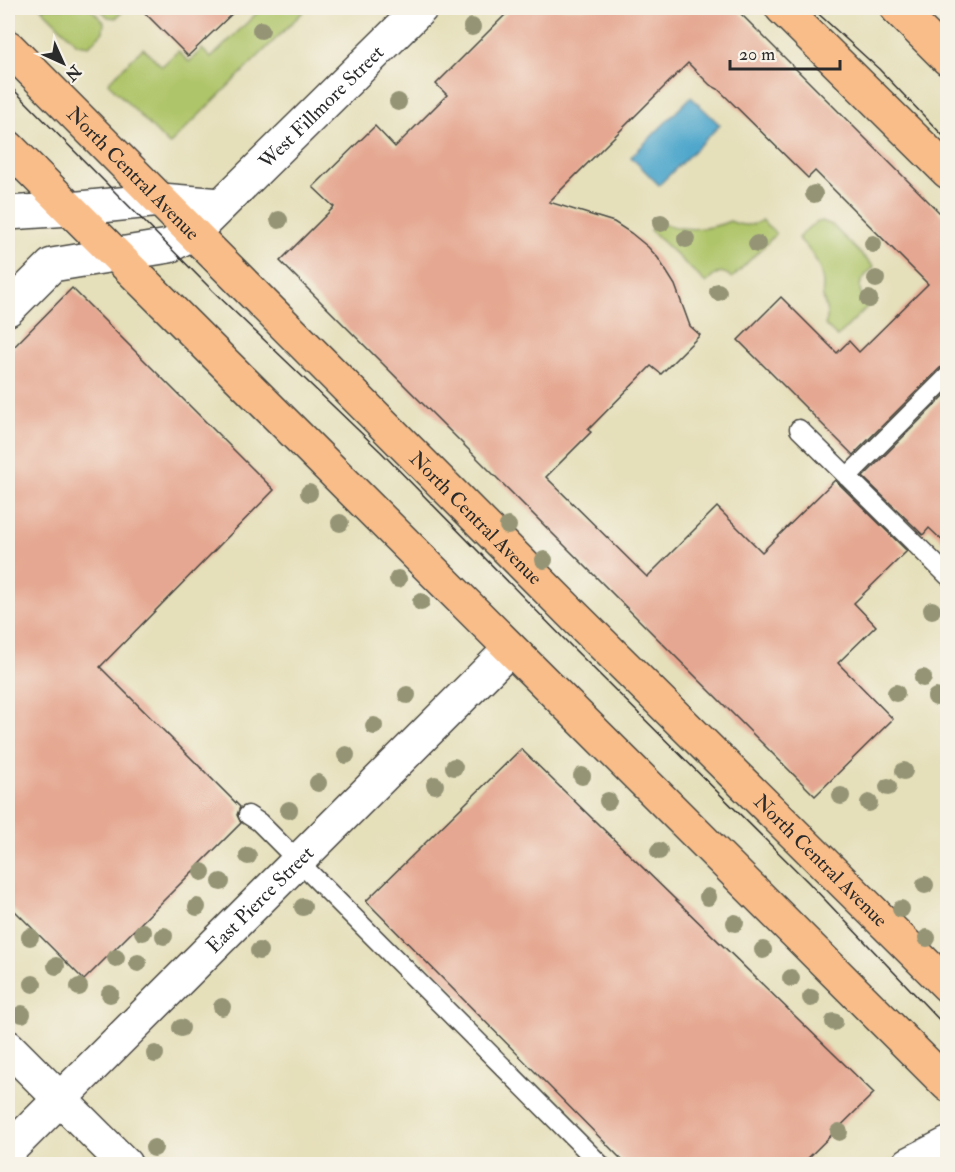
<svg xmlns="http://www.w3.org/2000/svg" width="955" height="1172" font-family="'IM FELL Double Pica',serif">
<rect width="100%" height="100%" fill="#f7f3e8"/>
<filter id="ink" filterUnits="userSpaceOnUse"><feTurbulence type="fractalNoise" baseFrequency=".0167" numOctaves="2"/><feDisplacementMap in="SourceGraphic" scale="12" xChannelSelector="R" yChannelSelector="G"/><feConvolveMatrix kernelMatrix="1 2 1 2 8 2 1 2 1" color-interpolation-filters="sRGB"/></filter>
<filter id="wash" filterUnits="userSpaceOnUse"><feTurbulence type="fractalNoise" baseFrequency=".008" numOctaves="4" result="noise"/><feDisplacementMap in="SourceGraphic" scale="24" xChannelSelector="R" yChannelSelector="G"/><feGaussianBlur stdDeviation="1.35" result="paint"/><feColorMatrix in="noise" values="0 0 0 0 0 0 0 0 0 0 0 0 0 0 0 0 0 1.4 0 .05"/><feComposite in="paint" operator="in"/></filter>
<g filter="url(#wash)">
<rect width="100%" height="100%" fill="#e5dfba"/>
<path fill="#afc569" stroke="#6d784a" stroke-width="1.5" d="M41,8H90L104,22L103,32L89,46L77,44Z
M99,8H121L124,10L116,18L108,17Z
M262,8H307L169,145L108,83L143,48L162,66L178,51L189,62L202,49L211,58Z
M762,220L776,234L732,278C720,267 716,274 706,283L650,230L658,222C680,231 708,231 730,221C741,226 752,227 762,220Z
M822,221L832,225L874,267C859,280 854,289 869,305L837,337L825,325C830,314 825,308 823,297C822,293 823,288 823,283C821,265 811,250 798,238C805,231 811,223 822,221Z"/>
<path fill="#4fa7cc" stroke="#3d697c" stroke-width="1.5" d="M691,97L720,125L659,185L631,157Z"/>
<g id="blocks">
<path fill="#e5a791" d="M140,8H238L188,56Z
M512,8H735L948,221V365L940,368L853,455L738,340L781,297L837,353L849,341L859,352L928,284L815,171L808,178L718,89L710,85L688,63L549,202L614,222L631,233L648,247L658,258L675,285L690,326L700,335L661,374L651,366L588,430L591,432L546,477L647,577L717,507L762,552L835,480L907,551L854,603L876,626L838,663L893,719L815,796L280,261L334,207L313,187L375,126L395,147L447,95L436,84Z
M72,288L274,490L100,667L240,807L237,815L241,823L84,980L8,904V353Z
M948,392V546L929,528L923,535L863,477Z
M521,749L874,1093L802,1164H626L366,901Z"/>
</g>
</g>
<g filter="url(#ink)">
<use href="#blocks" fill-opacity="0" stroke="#474640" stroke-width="1.5"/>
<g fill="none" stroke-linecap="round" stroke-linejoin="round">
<g stroke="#474640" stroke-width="21">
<path id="service" d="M799,429L948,576
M847,477L948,376
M248,815L259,822L600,1164"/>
</g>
<g stroke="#474640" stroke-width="36">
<g id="minor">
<path d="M8,213L70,209L161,200L221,205"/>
<path id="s1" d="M8,309L52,265L169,246L193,233L421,8"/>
<path d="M8,1047L125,1164"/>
<path id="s2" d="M8,1151L510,649"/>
<path d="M909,1164L948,1144"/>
</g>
</g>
<g stroke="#474640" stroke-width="36">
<g id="primary">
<path d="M782,8L948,172"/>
<path d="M897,8L948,59"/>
<path id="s3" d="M8,47L569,611L948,986"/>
<path d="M8,147L948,1085"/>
</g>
</g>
<use href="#service" stroke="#fff" stroke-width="18"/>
<use href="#minor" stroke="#fff" stroke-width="33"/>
<use href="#primary" stroke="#f8bd89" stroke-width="33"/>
<path stroke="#2b2b2b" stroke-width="1.5" d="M812,8L879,69L948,141
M8,84L213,291L381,452L570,645L808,882L948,1029"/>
</g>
<g fill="#959576">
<circle cx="472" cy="27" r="9"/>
<circle cx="261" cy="30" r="9"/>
<circle cx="398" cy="102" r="9"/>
<circle cx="814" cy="194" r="9"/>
<circle cx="279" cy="220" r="9"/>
<circle cx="661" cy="223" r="9"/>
<circle cx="686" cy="239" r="9"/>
<circle cx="757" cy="244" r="9"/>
<circle cx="873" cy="244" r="9"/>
<circle cx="876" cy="279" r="9"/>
<circle cx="718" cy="292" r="9"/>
<circle cx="869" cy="299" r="9"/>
<circle cx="309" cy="493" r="9"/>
<circle cx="340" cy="523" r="9"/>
<circle cx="508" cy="526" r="9"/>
<circle cx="544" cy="560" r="9"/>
<circle cx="398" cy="579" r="9"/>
<circle cx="421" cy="602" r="9"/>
<circle cx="932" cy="610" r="9"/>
<circle cx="923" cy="678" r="9"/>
<circle cx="896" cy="693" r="9"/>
<circle cx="407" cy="695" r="9"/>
<circle cx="936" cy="697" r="9"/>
<circle cx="374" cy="726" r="9"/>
<circle cx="346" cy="755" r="9"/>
<circle cx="454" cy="767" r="9"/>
<circle cx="904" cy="771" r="9"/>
<circle cx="582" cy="776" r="9"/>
<circle cx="318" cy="783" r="9"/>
<circle cx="435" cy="785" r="9"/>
<circle cx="888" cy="787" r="9"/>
<circle cx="841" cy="796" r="9"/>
<circle cx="608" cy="801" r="9"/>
<circle cx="869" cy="803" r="9"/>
<circle cx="289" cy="810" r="9"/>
<circle cx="659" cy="851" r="9"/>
<circle cx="248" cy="856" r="9"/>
<circle cx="202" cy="872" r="9"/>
<circle cx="221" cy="882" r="9"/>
<circle cx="925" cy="885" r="9"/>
<circle cx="708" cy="897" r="9"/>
<circle cx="197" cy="907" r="9"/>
<circle cx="303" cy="907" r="9"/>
<circle cx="901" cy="909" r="9"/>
<circle cx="735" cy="923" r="9"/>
<circle cx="143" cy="932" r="9"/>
<circle cx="164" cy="936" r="9"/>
<circle cx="30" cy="937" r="9"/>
<circle cx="927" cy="938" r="9"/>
<circle cx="763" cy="950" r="9"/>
<circle cx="259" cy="951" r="9"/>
<circle cx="116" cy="958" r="9"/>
<circle cx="138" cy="963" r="9"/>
<circle cx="56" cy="966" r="9"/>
<circle cx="791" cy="978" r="9"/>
<circle cx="33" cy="984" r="9"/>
<circle cx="79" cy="987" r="9"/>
<circle cx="110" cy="994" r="9"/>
<circle cx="811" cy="998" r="9"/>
<circle cx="222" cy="1007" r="9"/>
<circle cx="22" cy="1014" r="9"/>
<circle cx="834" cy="1022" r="9"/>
<circle cx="181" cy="1028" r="9"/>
<circle cx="155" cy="1054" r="9"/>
<circle cx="839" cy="1132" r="9"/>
<circle cx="154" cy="1148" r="9"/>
</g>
</g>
<g text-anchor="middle" stroke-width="5" stroke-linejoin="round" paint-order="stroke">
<g font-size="20" fill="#2b2b2b" stroke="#f7f3e8">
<text dy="7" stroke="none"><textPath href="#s1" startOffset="388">West Fillmore Street</textPath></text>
<text dy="7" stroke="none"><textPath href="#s3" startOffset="178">North Central Avenue</textPath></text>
<text dy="7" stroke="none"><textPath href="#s3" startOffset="664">North Central Avenue</textPath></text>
<text dy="7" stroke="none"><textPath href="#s3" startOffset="1150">North Central Avenue</textPath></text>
<text dy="7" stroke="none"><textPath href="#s2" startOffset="356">East Pierce Street</textPath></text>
</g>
</g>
<rect width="955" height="1172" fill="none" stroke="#f7f3e8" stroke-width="30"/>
<g transform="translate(63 63) rotate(135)" stroke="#f7f3e8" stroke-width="4.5" paint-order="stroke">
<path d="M0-4.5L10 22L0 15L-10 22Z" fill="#2b2b2b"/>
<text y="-9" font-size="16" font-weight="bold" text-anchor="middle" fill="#2b2b2b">N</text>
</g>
<path d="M730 60v9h110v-9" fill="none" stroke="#2b2b2b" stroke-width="3"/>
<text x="739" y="60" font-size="18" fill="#2b2b2b" stroke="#f7f3e8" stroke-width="4.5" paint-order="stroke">20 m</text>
</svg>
